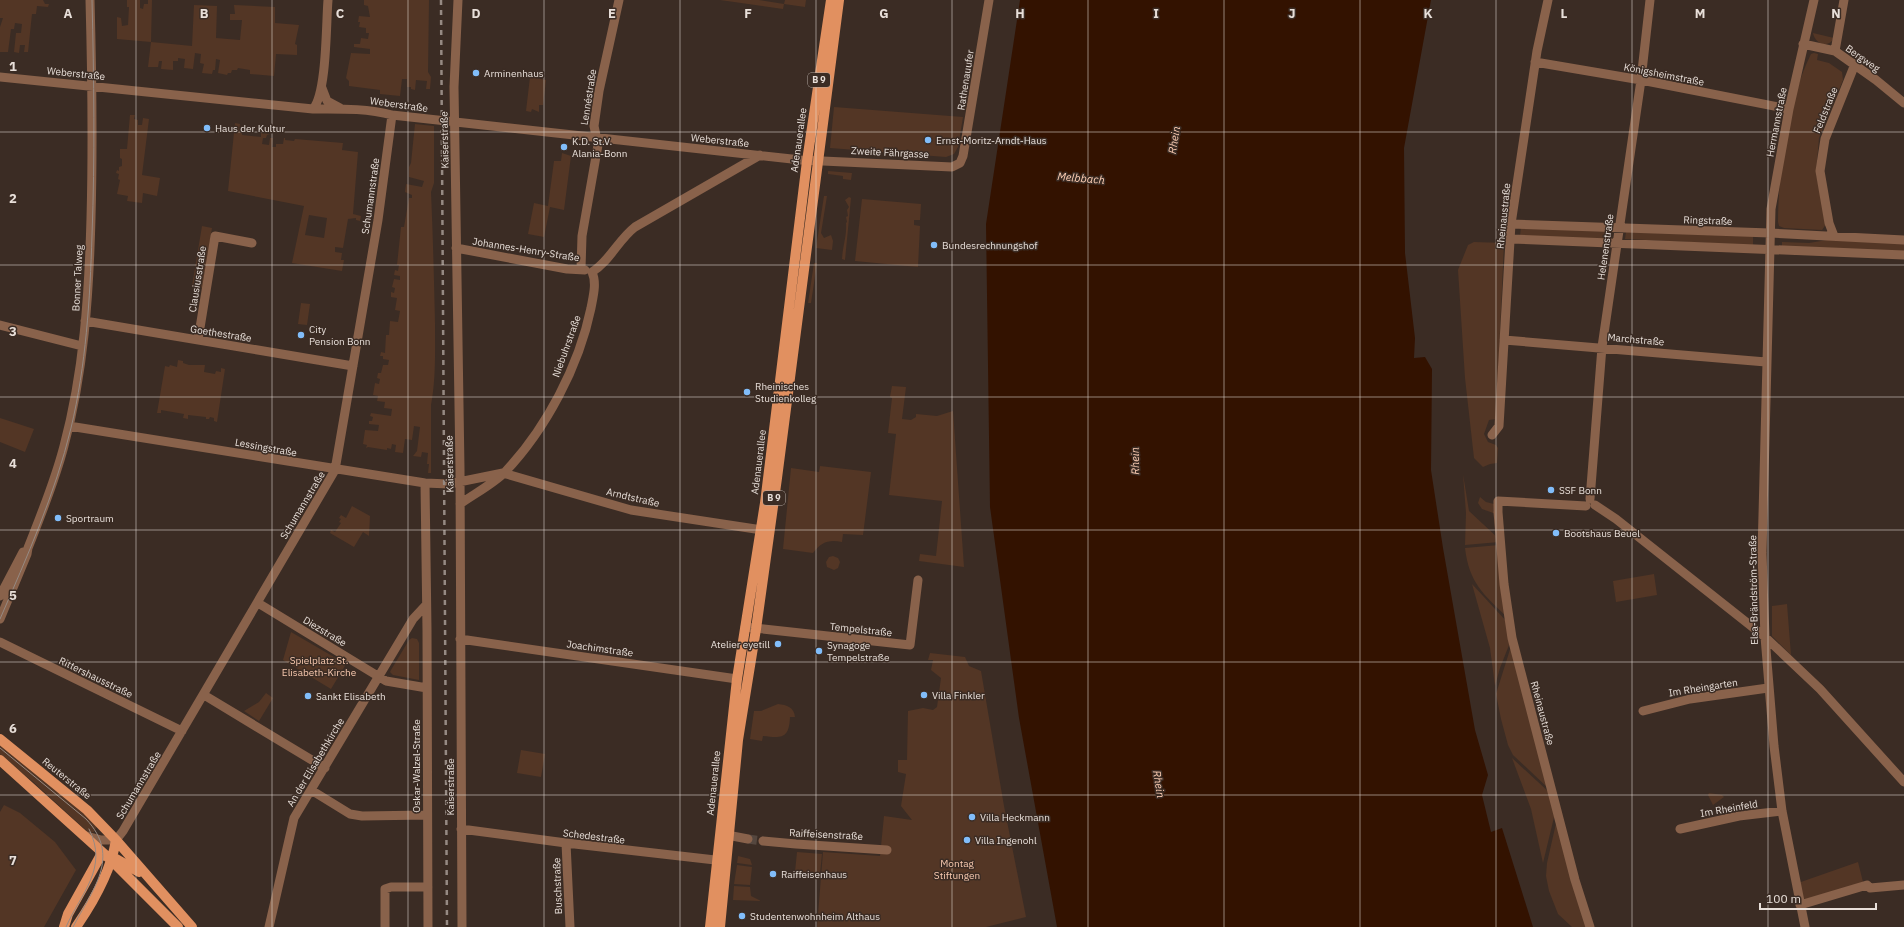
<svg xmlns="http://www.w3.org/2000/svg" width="1904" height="927" font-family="'IBM Plex Sans',sans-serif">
<rect width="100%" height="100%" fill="#3b2c24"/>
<path fill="#533625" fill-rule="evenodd" d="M0,0H43L45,4H49L48,7L37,6L36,14H32L28,52H24L25,45H20L19,53L14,52L16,33H21L22,24L15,23L14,29H11L8,52H0V27L3,18H0Z
M127,0H140V8L143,9L144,4H148V0H152L151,42L192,46L194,5L217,6L216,38L240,40L242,20H230V14H235L234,5L275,7V23L299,25L295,44L297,45V55L276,54L274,76L250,74V70L238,68L237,70H232L231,73H228L227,75L218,73L220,60L216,59L215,70H213L212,74L202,73L204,64L200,63L201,54L195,53L193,69L184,68L185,59L178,58V61H173V70L161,69L162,61H159L158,67H148L151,42L117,39V17L121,18L122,26L128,25L129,7H127Z
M364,0H429L428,72L431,77L430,89H426L427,81L416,80L415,90L411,89V87H407V79H402L400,96L380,94V90L349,86V81L346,78L351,53L370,54V49L354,47V44H360L361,38L368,39L369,33H366V28L359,27L360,22H358L359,16L370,17L368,6L364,5Z
M720,0H759L784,4L785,0H806L805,7L784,4L783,9Z
M1813,33L1834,38C1828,49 1815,44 1813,33Z
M1814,53L1818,54L1817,60L1829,63L1842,72L1843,80L1819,138L1816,173L1826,224L1822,230L1784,228L1779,226L1778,222C1778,174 1789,97 1811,54Z
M530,77L546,80L543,105H539V112L532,109L531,112L526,111Z
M834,107L963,117L958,147L954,154L946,157L830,148Z
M130,115H135L134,119L138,120V125H142L143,118L149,119L142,175L160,178L157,196L143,193L142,203L127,201L128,196L117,194L120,180L118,179L119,174L116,173L117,170L119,171V167L122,166V159L120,158V149H127Z
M235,123L240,124L239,130L242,131V135L261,137V133L270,134L267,135L266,138H263L262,144L269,145L270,138H273L272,147H276V144H283L284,138H285V140L294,141L295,139L343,143L342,150L358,152L353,214L361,216L360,221L356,220V218L348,219L343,248L335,247V252L342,253L341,260H344L342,271L292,263L304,206L228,191ZM309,215L327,218L324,238L305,235Z
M415,124L434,126V183L431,192C433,236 434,280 435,323C435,350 436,379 431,405V473H428L429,464H427L428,453L422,452L421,457L413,456L417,451L420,427L414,426L412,440L405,439L403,453L395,452L396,445L392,444L391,449L387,448V450L368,447L366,448L367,445L363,444L365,430L378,431L379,425L369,424V421H372L373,417L370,416L371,413L391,416L392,409L384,408L385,402L377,401L378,396L373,395L375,383L379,384L380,379L377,378L378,373H381L383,365H388L389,360L383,359V356H380L381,352L385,353L386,335H389L390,321L398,322L400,311L395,310L397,298L391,297V292L394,293L395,288L392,287L394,279L400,280V276L394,275L395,270L398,271L399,265H397L401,227H404L409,198H412V195L405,192L406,184L422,187L424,181L409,177V167L411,163Z
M562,153L571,156L564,210L550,207L544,237L528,234L534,203L548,206L554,161H561Z
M828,171L852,173L851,180L843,179V176L828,174Z
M824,196H827L821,233L824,238L831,235L833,241L832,250L816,248Z
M849,197L851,198L845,260L842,259C843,244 847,236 846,223L847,222L846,217L848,216L847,210L849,207L845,200Z
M862,199L921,204L920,220H914V225L920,226L918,267L855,261Z
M202,226L212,228L202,288L192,286Z
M1521,227L1611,231L1610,240L1520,236Z
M1626,232L1753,236V245L1625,239Z
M1827,240L1904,243V252L1782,247V242L1809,243Z
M1474,242L1504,243L1496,419L1489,420L1484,434L1488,442L1496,445L1498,448L1497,463L1490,464L1483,467L1474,458L1465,378L1458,270L1468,245Z
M814,263H817L811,303H808Z
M301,303L310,304L307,325L298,324Z
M178,360L183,361V363L189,365H205L204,372L215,374L216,371L221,372V368L225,369L217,422L214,421V418L210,417L209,419H206V417L188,415V419L183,418L184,414L161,410V413H157L165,366L169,367L170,365L177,367Z
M892,386L906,387L902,419L911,420L916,417V414L937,416L953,411L964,567L919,561L920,554L936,556L942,501L889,495L896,434L888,433L892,398L890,397Z
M0,418L34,429L25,452L0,442Z
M820,466L871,472L863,535L843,534L842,542C829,539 821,542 813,553L783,549L791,468L819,472Z
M1463,474L1469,511L1498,538L1499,542L1465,545L1466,513Z
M1480,497L1486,502L1494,504L1493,511L1496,514L1482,509L1478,503Z
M352,506L370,516L369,536L363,532L354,547L330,533L331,530L335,532L341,523L339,522L341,519L339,518L341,515L346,518Z
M1499,545L1508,618C1484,595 1469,583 1465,548Z
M833,556L838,558L840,562L838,568L834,570L827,567L826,562L829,557Z
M1654,574L1657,595L1616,602L1613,581Z
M1472,584L1508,623L1511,640L1500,668L1495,686L1490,648Z
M1787,604L1791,655L1772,636V606Z
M291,632L346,664L331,689L283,660Z
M412,638L417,639L419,643V680L393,675L390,672L391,670L409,640Z
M1512,643L1548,788L1513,755L1508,745L1501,719L1496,694Z
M930,653L965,657L969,666L981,671L1004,806L1026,917L986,927H817L823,852L880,856L884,816L912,820L901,806L906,774L898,772V760H907L908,711L923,708L933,710L937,707L941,678L931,670L933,660H928Z
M266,693L273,698L259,721L244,711L259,702Z
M778,704C787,705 794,707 795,717H790C789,739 782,738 763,736L762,741L750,739L754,711H761Z
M0,744L79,809L97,826L94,832L89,833L32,781L0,756Z
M521,750L545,754L541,777L517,773Z
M1512,758L1551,794L1555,813L1543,863L1531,809Z
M1709,793L1722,795L1724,797L1713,805L1708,795Z
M4,805L20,813L55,842L76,870L44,927H0V812Z
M1557,819L1586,927H1572L1558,914L1549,891L1546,876L1547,863Z
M797,852L822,854L820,874L795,872Z
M738,856L750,859L752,865L737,863Z
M1858,862L1863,882L1807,900L1803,899L1798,883Z
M737,865L752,867L750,885L734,884Z
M734,886L750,887L751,896L761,901L733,900Z"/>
<path fill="#331200" d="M1020,0H1431L1404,148L1405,253L1415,338L1414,358L1425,357L1432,369L1431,470L1443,548L1475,730L1488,775L1482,795L1491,832L1502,828L1533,927H1057L1019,718L990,507L986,224Z"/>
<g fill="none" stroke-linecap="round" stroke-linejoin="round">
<path stroke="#55473f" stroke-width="9" stroke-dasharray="9 4.5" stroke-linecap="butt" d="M748,839L763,841"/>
<path stroke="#89624b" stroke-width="9" d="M458,0L454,87L460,469L462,927
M1803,44L1835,51L1876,80L1904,103
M1835,51L1844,0
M1535,62L1641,80L1789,109
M0,77L313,109C339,109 366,108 392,115L801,160L952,167L960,163L963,156L989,0
M322,88L327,101L340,108
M313,109C327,93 326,23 328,0
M1511,224L1770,233L1904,240
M1834,236L1829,223L1820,171L1825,139L1855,64
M1511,239L1904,255
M456,248L567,269L585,270
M581,269L582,236L598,145L594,126L599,91L619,0
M592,272C610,261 618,240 635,227L760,155
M85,321L353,366
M0,325L82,346
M198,340L215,236L252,243
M1504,340L1766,362
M69,426L425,483L449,484L503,473
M1492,435L1499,426L1511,224L1537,51L1548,0
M503,473L631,510L762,530
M425,483L427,630L428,927
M1590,499L1602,347L1641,80L1650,0
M460,504C474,494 493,484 505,472C546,429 579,366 591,308C593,297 597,283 592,272
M1595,505L1616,519L1765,637L1820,689L1904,782
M1586,506L1498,501V512L1504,584L1512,638L1575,880L1590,927
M0,596L23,552
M258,603L386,681L427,688
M0,619L27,554L28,548C41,515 55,481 64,446C84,372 89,294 91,218C93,145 92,73 90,0
M745,627L910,645L918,580
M460,639L737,679
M0,642L182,731
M204,695L325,768
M1643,711L1690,699L1768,688
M311,790L350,814L362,816L427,815
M461,829L566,843L724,861
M1680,829L1739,816L1782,811
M83,835L101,840H116L123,831L335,470L378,220L392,115
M727,835L748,839
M763,841L796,844L887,850
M566,843L570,927
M1800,905L1867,885L1870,888L1904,885
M269,927L294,818L413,619L426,605
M385,927V889L391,887H428
M1805,927L1782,811L1774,746L1765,637L1762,553L1771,209L1789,109L1814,0"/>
<path stroke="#e19060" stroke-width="10" d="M0,739L87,810L116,840L192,927
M0,760L112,861L178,927
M111,856L139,872
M64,927L68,914L102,853
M76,927C94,901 111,871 116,840
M710,927L737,679L765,503L807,161L831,0
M720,927L738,740L756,629L777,478L839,0"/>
<path stroke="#968a83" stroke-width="1" d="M0,619C27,557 55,494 71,428C86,365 90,300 92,235C95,157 94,79 92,0
M0,748L86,819C122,857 92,890 73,927
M66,927C81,893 109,868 89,829"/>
<path stroke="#968a83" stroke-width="2.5" stroke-dasharray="5 5" stroke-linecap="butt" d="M441,0L447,927"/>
</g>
<path fill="none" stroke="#e8dfd9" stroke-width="1" stroke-opacity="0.55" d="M136,0V927M272,0V927M408,0V927M544,0V927M680,0V927M816,0V927M952,0V927M1088,0V927M1224,0V927M1360,0V927M1496,0V927M1632,0V927M1768,0V927M0,132H1904M0,265H1904M0,397H1904M0,530H1904M0,662H1904M0,795H1904"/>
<g fill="#81bdfa" stroke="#3b2c24" stroke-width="1.5">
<circle cx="476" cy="73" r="4"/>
<circle cx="207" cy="128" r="4"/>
<circle cx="928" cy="140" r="4"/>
<circle cx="564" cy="147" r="4"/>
<circle cx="934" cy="245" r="4"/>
<circle cx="301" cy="335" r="4"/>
<circle cx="747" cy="392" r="4"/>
<circle cx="1551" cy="490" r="4"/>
<circle cx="58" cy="518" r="4"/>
<circle cx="1556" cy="533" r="4"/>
<circle cx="778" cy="644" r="4"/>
<circle cx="819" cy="651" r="4"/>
<circle cx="924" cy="695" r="4"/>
<circle cx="308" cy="696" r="4"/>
<circle cx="972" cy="817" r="4"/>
<circle cx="967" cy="840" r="4"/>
<circle cx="773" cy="874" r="4"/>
<circle cx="742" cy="916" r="4"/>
</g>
<g text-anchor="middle" stroke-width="3" stroke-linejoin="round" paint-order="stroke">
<g fill="#3b2c24" stroke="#b4a9a3" stroke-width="1">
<rect x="808" y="73" width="22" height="14" rx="3"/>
<rect x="763" y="491" width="22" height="14" rx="3"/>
</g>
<g font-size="9" font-weight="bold" fill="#e8dfd9">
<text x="819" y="83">B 9</text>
<text x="774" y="501">B 9</text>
</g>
<g font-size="10" fill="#e8dfd9" stroke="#3b2c24">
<text transform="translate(1863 58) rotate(35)" y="4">Bergweg</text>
<text transform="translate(76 73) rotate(6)" y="4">Weberstraße</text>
<text transform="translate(1664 74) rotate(11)" y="4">Königsheimstraße</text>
<text transform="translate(965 80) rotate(-81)" y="4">Rathenauufer</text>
<text transform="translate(588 97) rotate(-81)" y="4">Lennéstraße</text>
<text transform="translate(399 104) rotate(8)" y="4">Weberstraße</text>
<text transform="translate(1825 110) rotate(-68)" y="4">Feldstraße</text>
<text transform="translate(1776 122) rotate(-79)" y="4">Hermannstraße</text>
<text transform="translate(444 140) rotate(-91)" y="4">Kaiserstraße</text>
<text transform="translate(720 140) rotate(6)" y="4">Weberstraße</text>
<text transform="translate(798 140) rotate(-82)" y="4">Adenauerallee</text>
<text transform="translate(890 152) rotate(3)" y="4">Zweite Fährgasse</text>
<text transform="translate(370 196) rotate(-82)" y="4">Schumannstraße</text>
<text transform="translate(1503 216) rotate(-84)" y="4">Rheinaustraße</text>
<text transform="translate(1708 220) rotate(2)" y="4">Ringstraße</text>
<text transform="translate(1605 247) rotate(-82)" y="4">Helenenstraße</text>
<text transform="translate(526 249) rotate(9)" y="4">Johannes-Henry-Straße</text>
<text transform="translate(77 278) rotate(-87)" y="4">Bonner Talweg</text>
<text transform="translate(197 279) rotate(-81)" y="4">Clausiusstraße</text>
<text transform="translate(221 333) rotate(9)" y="4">Goethestraße</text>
<text transform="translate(1636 339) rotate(5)" y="4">Marchstraße</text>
<text transform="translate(566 346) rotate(-70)" y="4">Niebuhrstraße</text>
<text transform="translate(266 447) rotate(10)" y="4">Lessingstraße</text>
<text transform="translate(758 462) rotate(-83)" y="4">Adenauerallee</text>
<text transform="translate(449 464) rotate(-91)" y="4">Kaiserstraße</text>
<text transform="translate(633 497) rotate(13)" y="4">Arndtstraße</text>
<text transform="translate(302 505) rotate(-59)" y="4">Schumannstraße</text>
<text transform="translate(1753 590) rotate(-91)" y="4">Elsa-Brändström-Straße</text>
<text transform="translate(861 629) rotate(6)" y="4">Tempelstraße</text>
<text transform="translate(325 631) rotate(31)" y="4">Diezstraße</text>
<text transform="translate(600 648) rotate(8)" y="4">Joachimstraße</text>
<text transform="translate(96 677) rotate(26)" y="4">Rittershausstraße</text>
<text transform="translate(1703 687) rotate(-9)" y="4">Im Rheingarten</text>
<text transform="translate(1543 713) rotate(75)" y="4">Rheinaustraße</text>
<text transform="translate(315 762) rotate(-59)" y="4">An der Elisabethkirche</text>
<text transform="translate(416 766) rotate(-90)" y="4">Oskar-Walzel-Straße</text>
<text transform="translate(67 778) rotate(39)" y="4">Reuterstraße</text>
<text transform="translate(713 783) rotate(-84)" y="4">Adenauerallee</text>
<text transform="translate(138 785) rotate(-59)" y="4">Schumannstraße</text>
<text transform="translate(450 787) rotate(-90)" y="4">Kaiserstraße</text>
<text transform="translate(1729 808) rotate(-10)" y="4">Im Rheinfeld</text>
<text transform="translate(826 834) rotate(3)" y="4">Raiffeisenstraße</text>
<text transform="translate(594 836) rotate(7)" y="4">Schedestraße</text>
<text transform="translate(557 886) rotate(-92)" y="4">Buschstraße</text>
</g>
<g font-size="10" fill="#e8dfd9" stroke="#3b2c24" text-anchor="start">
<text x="484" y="77">Arminenhaus</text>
<text x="215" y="132">Haus der Kultur</text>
<text x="936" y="144">Ernst-Moritz-Arndt-Haus</text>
<text x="572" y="145">K.D. St.V.<tspan x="572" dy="12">Alania-Bonn</tspan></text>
<text x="942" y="249">Bundesrechnungshof</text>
<text x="309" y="333">City<tspan x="309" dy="12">Pension Bonn</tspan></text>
<text x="755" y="390">Rheinisches<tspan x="755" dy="12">Studienkolleg</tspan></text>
<text x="1559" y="494">SSF Bonn</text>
<text x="66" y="522">Sportraum</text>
<text x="1564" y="537">Bootshaus Beuel</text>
<text x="770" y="648" text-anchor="end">Atelier eyetill</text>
<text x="827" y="649">Synagoge<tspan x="827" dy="12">Tempelstraße</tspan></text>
<text x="932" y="699">Villa Finkler</text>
<text x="316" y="700">Sankt Elisabeth</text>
<text x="980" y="821">Villa Heckmann</text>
<text x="975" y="844">Villa Ingenohl</text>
<text x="781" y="878">Raiffeisenhaus</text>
<text x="750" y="920">Studentenwohnheim Althaus</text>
</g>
<g font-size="10" fill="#f8c9af" stroke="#3b2c24">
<text x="319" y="664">Spielplatz St.<tspan x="319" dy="12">Elisabeth-Kirche</tspan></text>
<text x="957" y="867">Montag<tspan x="957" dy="12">Stiftungen</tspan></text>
</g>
<g font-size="11" font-style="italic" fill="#ffcfb5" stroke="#3b2c24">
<text transform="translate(1174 140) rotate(-81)" y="4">Rhein</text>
<text transform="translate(1081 178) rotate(5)" y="4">Melbbach</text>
<text transform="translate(1135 461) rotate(-91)" y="4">Rhein</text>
<text transform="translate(1159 784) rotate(81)" y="4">Rhein</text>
</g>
</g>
<g font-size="13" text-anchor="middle" font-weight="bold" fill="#e8dfd9" stroke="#3b2c24" stroke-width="3" stroke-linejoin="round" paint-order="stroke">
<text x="68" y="18">A</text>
<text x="204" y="18">B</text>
<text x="340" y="18">C</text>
<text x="476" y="18">D</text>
<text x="612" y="18">E</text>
<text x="748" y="18">F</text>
<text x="884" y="18">G</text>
<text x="1020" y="18">H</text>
<text x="1156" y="18">I</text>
<text x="1292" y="18">J</text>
<text x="1428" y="18">K</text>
<text x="1564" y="18">L</text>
<text x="1700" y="18">M</text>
<text x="1836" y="18">N</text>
<text x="13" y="71">1</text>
<text x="13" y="203">2</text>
<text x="13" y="336">3</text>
<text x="13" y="468">4</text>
<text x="13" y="600">5</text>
<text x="13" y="733">6</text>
<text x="13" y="865">7</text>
</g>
<path d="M1760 903v6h116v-6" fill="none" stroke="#e8dfd9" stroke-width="2"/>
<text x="1766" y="903" font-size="12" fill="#e8dfd9" stroke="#3b2c24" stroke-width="3" paint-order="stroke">100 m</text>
</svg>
